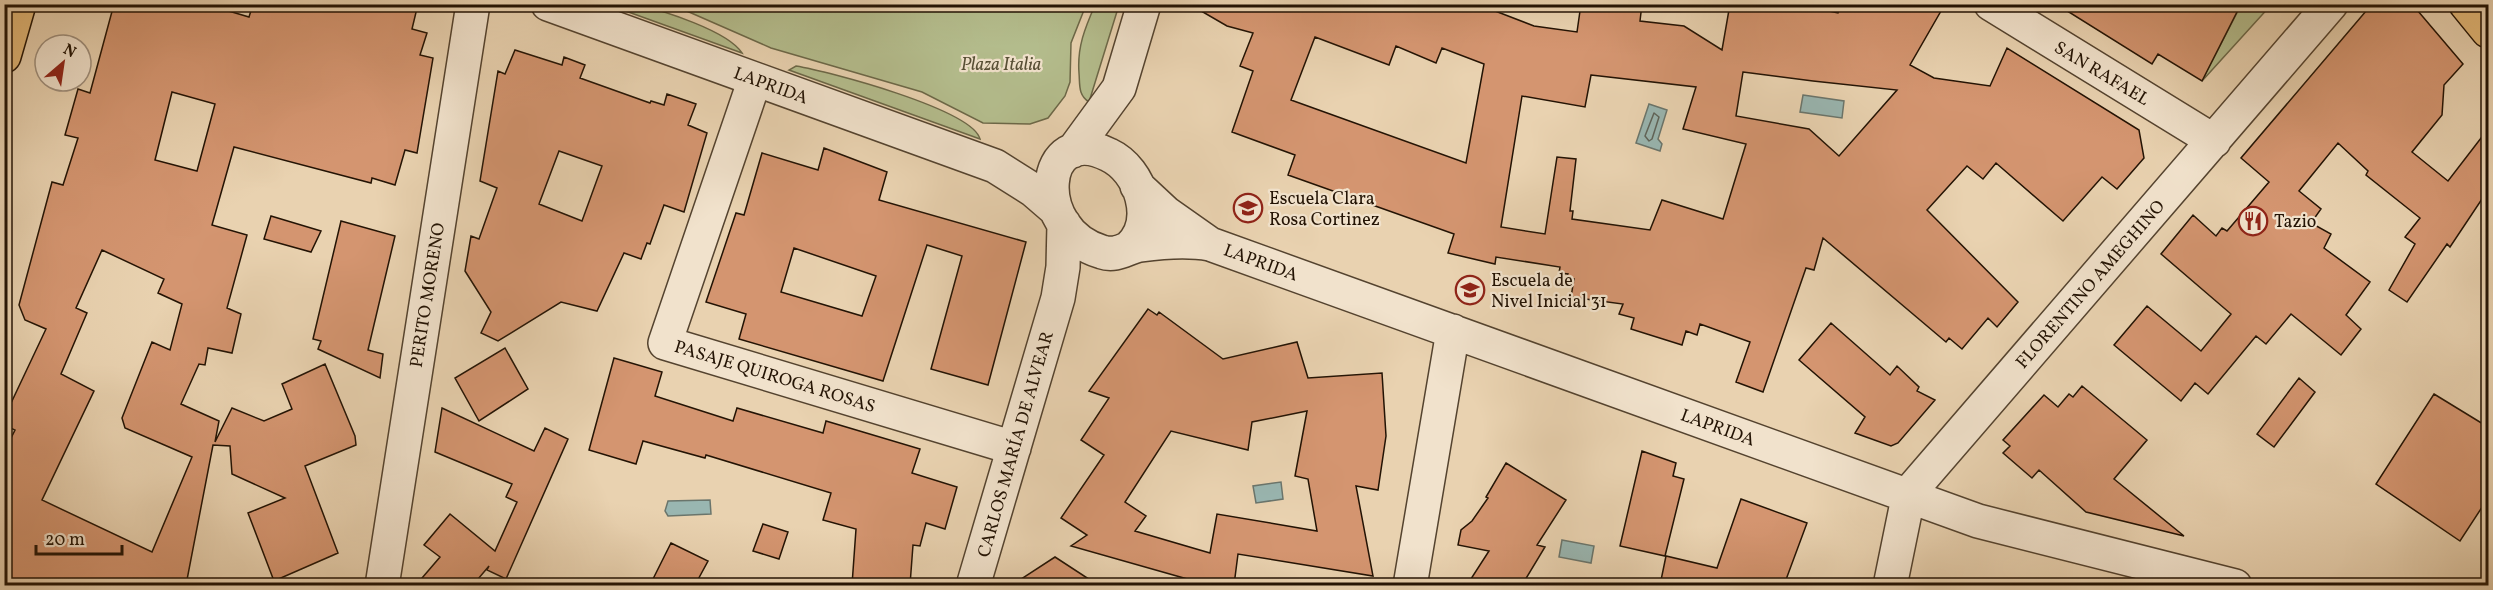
<svg xmlns="http://www.w3.org/2000/svg" width="2493" height="590" font-family="Vollkorn,serif">
<rect width="100%" height="100%" fill="#e9d2b0"/>
<filter id="stains"><feTurbulence type="fractalNoise" baseFrequency=".00333" numOctaves="4"/><feColorMatrix values="0 0 0 0 .2 0 0 0 0 .09 0 0 0 0 .02 0 0 0 .5 -.17"/></filter>
<radialGradient id="worn" r=".72"><stop offset=".6" stop-color="#630" stop-opacity="0"/><stop offset="1" stop-color="#630" stop-opacity=".3"/></radialGradient>
<path fill="#b4bd8d" stroke="#6c6848" stroke-width="1.5" d="M609,5C618,4 628,3 637,5C662,10 728,31 742,53Z
M673,5H1086L1071,43L1070,82L1065,96L1048,118L1030,124L983,123L922,92L771,48Z
M1095,5H1119L1089,102C1078,95 1080,85 1079,73C1077,47 1085,28 1095,5Z
M2241,5H2271L2202,81Z
M796,66C827,71 972,109 980,139L789,70Z"/>
<path fill="#99b6b1" stroke="#6a756c" stroke-width="1.5" d="M1803,95L1844,101L1842,118L1800,112Z
M1649,104L1667,110L1658,139L1662,144L1660,151L1636,143Z
M1281,482L1283,499L1256,503L1253,486Z
M710,500L711,514L668,516L665,511L668,501Z
M1562,540L1594,546L1591,563L1559,557Z"/>
<g fill="none" stroke-linecap="round" stroke-linejoin="round">
<path stroke="#5e645a" stroke-width="1.5" d="M1654,113L1659,117L1652,139L1649,141L1645,136Z"/>
</g>
<path fill="#d49570" stroke="#231304" stroke-width="1.5" fill-rule="evenodd" d="M114,4H205L249,17L253,4H418L412,29L427,33L420,55L433,58L417,153L405,150L395,185L372,178L371,183L234,147L212,225L247,235L227,308L241,314L232,353L208,348L205,365L199,364L181,404L219,421L215,442L232,408L264,421L292,409L282,384L325,364L355,436L356,445L305,466L338,553L274,581L248,513L285,498L232,474L230,446L213,445L186,585H4V452L15,430L4,425V418L46,329L25,320L19,305L52,182L63,185L78,138L65,135L78,89L90,93ZM172,92L215,104L197,171L155,160ZM102,250L164,279L158,293L182,304L170,350L152,342L122,418L125,428L192,457L152,552L42,500L94,391L61,374L87,313L76,308Z
M1189,4H1477L1534,26L1577,32L1581,4H1642L1640,21L1684,26L1722,50L1730,4H1795L1838,13L1843,4H1945L1910,65L1934,78L1990,86L2007,48L2139,130L2144,158L2117,189L2102,177L2063,221L1996,163L1983,179L1967,166L1927,210L2018,302L1997,327L1988,318L1962,349L1949,338L1946,342L1823,238L1814,270L1806,268L1763,392L1736,382L1750,342L1700,324L1697,335L1686,331L1682,345L1631,329L1634,318L1619,314L1623,304L1571,297L1574,279L1567,278L1568,274L1559,273L1560,267L1496,257L1495,264L1448,253L1454,234L1288,175L1295,155L1232,132L1253,71L1240,66L1253,33L1227,26ZM1315,37L1389,65L1396,46L1436,63L1442,48L1484,64L1466,163L1291,100ZM1743,72L1813,81L1897,90L1839,156L1809,129L1736,116ZM1591,75L1696,87L1683,129L1746,144L1723,219L1662,200L1650,230L1572,219L1573,211H1570L1576,159L1557,157L1545,234L1501,227L1522,96L1585,107Z
M2056,4H2241L2202,81L2158,54L2152,64Z
M2372,4H2412L2463,64L2444,85L2442,115L2412,152L2448,181L2488,129V190L2450,247L2447,244L2407,302L2389,290L2415,244L2405,237L2420,218L2366,175L2368,171L2338,143L2299,191L2321,209L2311,223L2331,234L2324,248L2370,282L2346,315L2361,329L2341,355L2291,314L2266,344L2256,336L2208,394L2195,383L2181,401L2114,345L2147,306L2201,351L2231,314L2161,254L2193,215L2216,236L2222,228L2227,231L2269,182L2241,158Z
M515,50L562,65L564,57L585,65L580,78L650,103L651,101L664,105L667,94L696,104L688,125L707,133L684,212L664,205L650,244L647,243L641,259L624,253L597,311L561,302L498,341L481,333L491,312L465,271L471,236L479,239L497,188L480,181L498,71L505,74ZM559,151L602,166L582,221L539,204Z
M824,148L887,172L879,200L1026,242L988,385L931,369L962,256L927,245L883,381L739,339L746,314L706,302L736,213L744,215L762,153L818,170ZM794,248L876,276L862,316L781,292Z
M271,216L321,231L311,252L264,239Z
M341,221L395,236L368,350L383,354L380,378L318,349L321,341L313,339Z
M1148,309L1157,315L1159,312L1223,359L1297,342L1308,378L1382,373L1386,436L1378,490L1356,486L1373,576L1238,554L1234,585L1206,580L1205,584L1071,546L1087,535L1061,518L1104,455L1081,440L1109,398L1089,391ZM1307,411L1295,476L1308,479L1317,531L1217,514L1210,553L1135,531L1146,516L1125,502L1171,431L1248,450L1252,422Z
M1831,323L1890,375L1897,366L1919,387L1917,391L1935,400L1898,443L1891,446L1855,433L1865,417L1799,360Z
M505,348L528,389L479,421L455,378Z
M614,358L662,372L655,396L733,421L737,408L823,433L826,421L920,449L912,473L957,487L945,529L926,523L920,546L913,545L910,585H852L856,529L823,520L831,493L706,455L705,458L643,441L636,464L589,450Z
M2299,378L2315,392L2274,447L2257,434Z
M2082,386L2147,440L2114,479L2184,536L2086,512L2039,470L2032,478L2003,453L2010,446L2003,440L2044,395L2058,407L2069,394L2073,397Z
M2434,394L2488,427V498L2460,541L2376,484Z
M442,408L534,451L545,428L568,439L506,579L487,570L489,566L473,585H416L440,557L424,545L450,514L495,551L517,502L506,497L512,484L435,452Z
M1642,451L1676,463L1673,476L1684,479L1665,556L1620,546Z
M1506,463L1566,500L1537,545L1545,547L1522,585H1467L1489,551L1458,545L1461,530L1472,521L1488,498L1486,497Z
M1741,499L1807,523L1784,585H1660L1666,556L1717,568Z
M763,524L788,532L779,559L753,551Z
M671,543L708,561L695,585H650Z
M1055,557L1098,585H1012Z"/>
<g fill="none" stroke-linecap="round" stroke-linejoin="round">
<g stroke="#54432f" stroke-width="36">
<path id="minor" d="M548,4L995,166L1033,190L1055,209
M1991,4L2214,141
M755,79L665,343L1014,448
M1073,151L1119,88L1144,4
M1137,186L1166,213L1210,244L1978,521L2235,586
M1129,248C1158,222 1141,170 1109,155C1039,120 1030,231 1102,252C1117,257 1127,247 1141,245C1163,242 1187,240 1210,244
M382,586L473,4
M973,586L1058,298L1063,267L1064,224
M1410,586L1453,331
M1890,586L1909,493L2331,4"/>
</g>
<g stroke="#231304" stroke-width="36">
<path id="major" d="M2466,4L2488,31
M4,56L19,4"/>
</g>
<use href="#minor" stroke="#f1e2cc" stroke-width="33"/>
<use href="#major" stroke="#e4b978" stroke-width="33"/>
</g>
<defs>
<g id="school-ring" transform="scale(1.5)"><circle r="9.5" fill="#f1e2cc" stroke="#8f2418" stroke-width="1.5"/><path d="M0-5L7-2L0 1L-7-2ZM-4 1L0 2.5L4 1V4Q0 6-4 4Z" fill="#8f2418"/></g>
<g id="restaurant-ring" transform="scale(1.5)"><circle r="9.5" fill="#f1e2cc" stroke="#8f2418" stroke-width="1.5"/><path d="M-5-6h1v4h1v-4h1v4h1v-4h1v5L-1.5 .5V6h-2V.5L-5-1ZM5-6V6H3V1.5H1.5Q1.5-4 5-6Z" fill="#8f2418"/></g>
</defs>
<g fill-rule="evenodd">
<use href="#school-ring" x="1248" y="208"/>
<use href="#restaurant-ring" x="2253" y="221"/>
<use href="#school-ring" x="1470" y="290"/>
</g>
<g text-anchor="middle" stroke-width="4.5" stroke-linejoin="round" paint-order="stroke">
<g font-size="18" font-style="italic" fill="#564e34" stroke="#f1e2cc">
<text x="1001" y="70">Plaza Italia</text>
</g>
<g font-size="18" fill="#231304" stroke="#f1e2cc">
<text transform="translate(2102 73) rotate(31)" y="6">SAN RAFAEL</text>
<text transform="translate(771 85) rotate(20)" y="6">LAPRIDA</text>
<text transform="translate(1261 262) rotate(20)" y="6">LAPRIDA</text>
<text transform="translate(2090 284) rotate(-49)" y="6">FLORENTINO AMEGHINO</text>
<text transform="translate(427 295) rotate(-81)" y="6">PERITO MORENO</text>
<text transform="translate(775 376) rotate(17)" y="6">PASAJE QUIROGA ROSAS</text>
<text transform="translate(1718 427) rotate(20)" y="6">LAPRIDA</text>
<text transform="translate(1015 444) rotate(-74)" y="6">CARLOS MARÍA DE ALVEAR</text>
</g>
<g font-size="18" fill="#231304" stroke="#f1e2cc" text-anchor="start">
<text x="1269" y="204">Escuela Clara<tspan x="1269" dy="21">Rosa Cortinez</tspan></text>
<text x="2274" y="227">Tazio</text>
<text x="1491" y="286">Escuela de<tspan x="1491" dy="21">Nivel Inicial 31</tspan></text>
</g>
</g>
<rect width="2493" height="590" fill="none" stroke="#e9d2b0" stroke-width="24"/>
<rect x="6" y="6" width="2481" height="578" fill="none" stroke="#231304" stroke-width="3"/>
<rect x="12" y="12" width="2469" height="566" fill="none" stroke="#231304" stroke-width="1.5"/>
<g transform="translate(63 63) rotate(29)"><circle r="28" fill="#f1e2cc" stroke="#9f8f7c" stroke-width="1.5"/>
<path d="M0-4.5L10 22L0 15L-10 22Z" fill="#8f2418"/>
<text y="-9" font-size="16" font-weight="bold" text-anchor="middle" fill="#231304">N</text>
</g>
<path d="M36 545v9h86v-9" fill="none" stroke="#231304" stroke-width="3"/>
<text x="45" y="545" font-size="18" fill="#231304" stroke="#f1e2cc" stroke-width="4.5" paint-order="stroke">20 m</text>
<rect width="100%" height="100%" filter="url(#stains)"/>
<rect width="100%" height="100%" fill="url(#worn)"/>
</svg>
